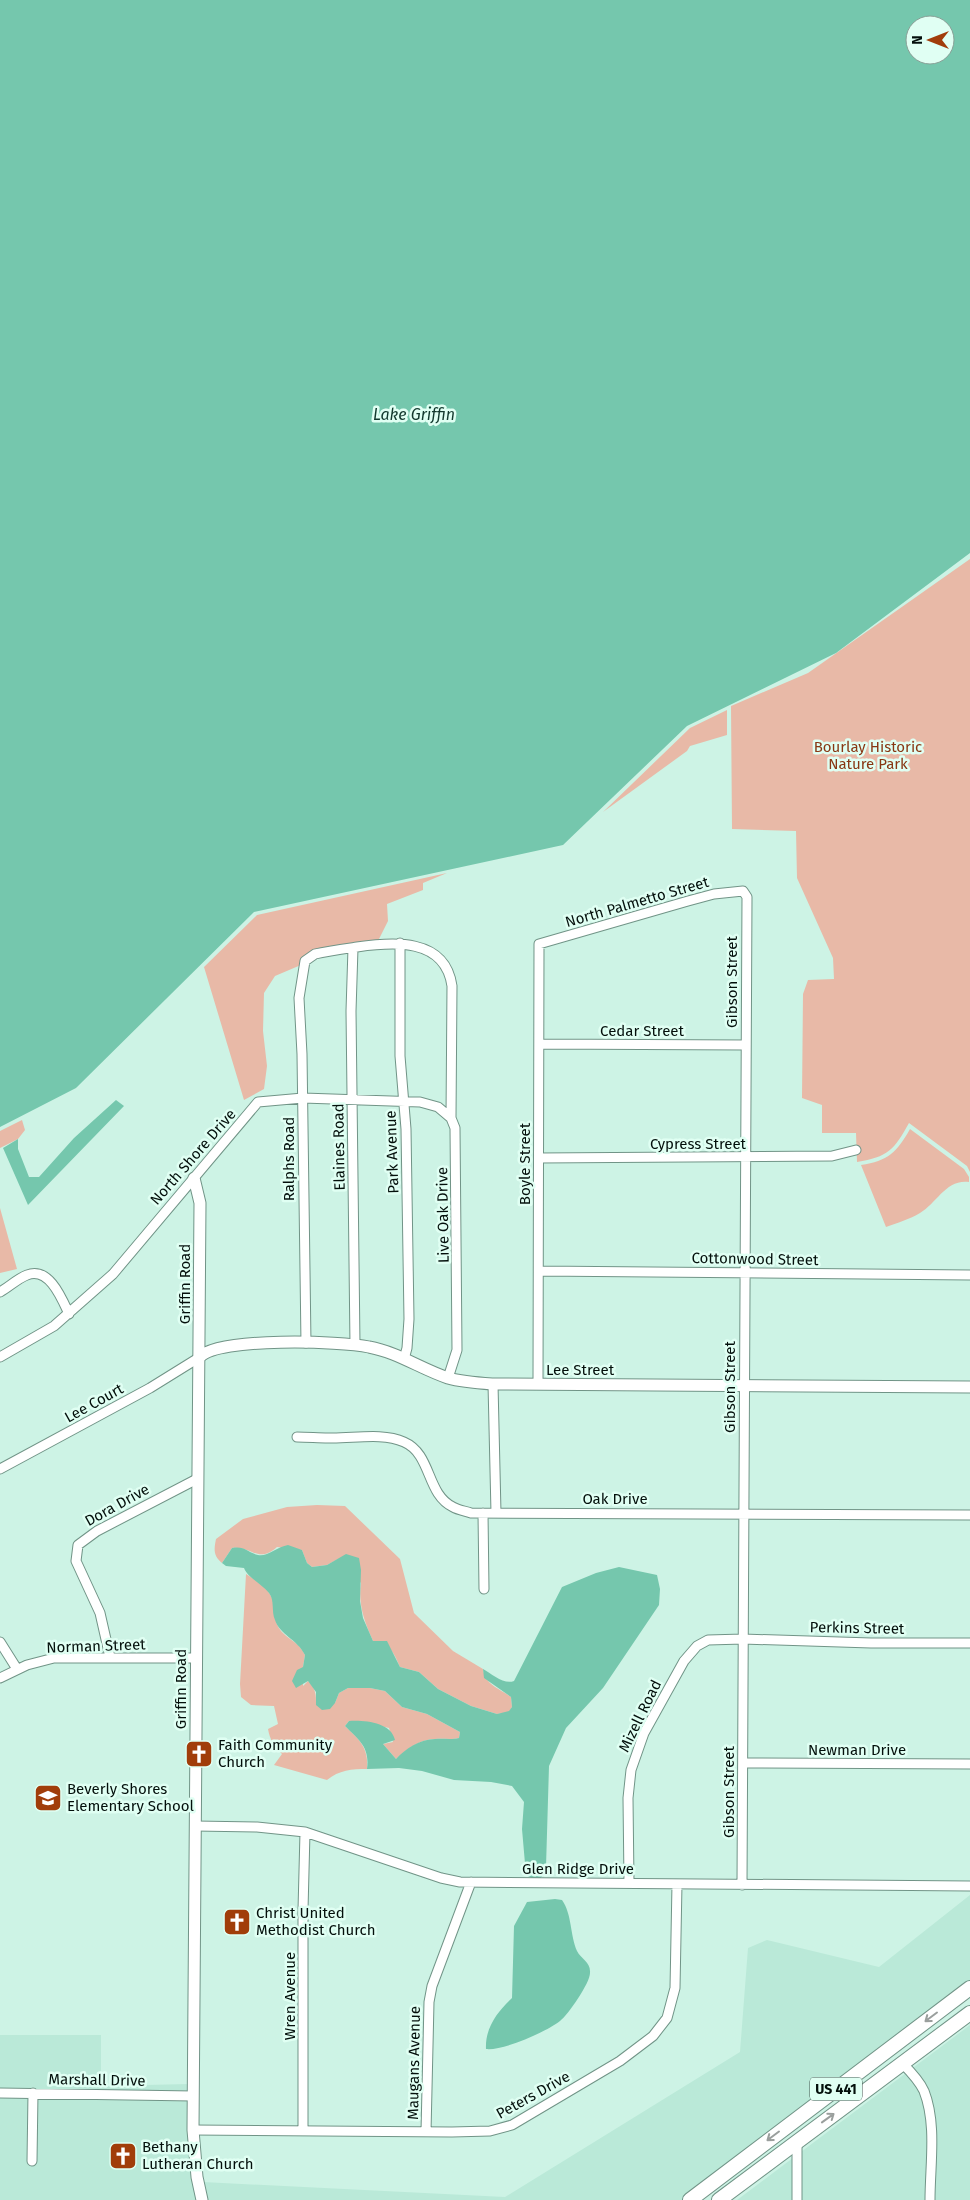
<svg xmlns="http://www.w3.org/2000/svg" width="970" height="2200" font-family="'Fira Sans',sans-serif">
<rect width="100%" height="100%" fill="#cdf3e5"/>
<path fill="#bae9d8" d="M970,1895V1982L682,2200H206L203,2182L505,2197L740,2052L748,1948L767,1940L879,1967Z
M970,2025V2200H737Z
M0,2035H101V2086L189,2084L197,2200H0Z"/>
<path fill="#e8b9a7" d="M970,559V1172L967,1166L909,1123C894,1150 888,1157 857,1162L856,1133H822V1105L802,1098L803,994L808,980L834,979L833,958L797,878L796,831L732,829L731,706L808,673Z
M727,710V735L690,746L687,751L603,812L690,728Z
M447,873L423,883V890L387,904L388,921L378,941L315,959L275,976L264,993L263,1031L267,1066L264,1089L244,1100L204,967L203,968L257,915Z
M22,1120L25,1130L18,1139L0,1148V1131Z
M910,1129L964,1169L969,1177V1182C946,1179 937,1203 920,1213C910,1219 897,1223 886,1227L861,1165C888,1161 897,1152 910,1129Z
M0,1208L17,1269L0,1273Z
M317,1505L345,1506L400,1559L414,1613L453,1651L483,1669C485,1685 499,1688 511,1697L512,1707L509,1712L497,1714L471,1706L438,1689L419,1672L400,1667C394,1653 390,1643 373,1641C364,1621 358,1604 361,1583L338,1559L327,1565L312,1567L307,1563L302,1550L277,1547C258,1564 252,1546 232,1548L222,1563C213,1556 214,1549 216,1539L243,1519L287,1507Z
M246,1574C257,1581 269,1588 273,1601C276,1612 273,1621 281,1631C290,1641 298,1641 305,1655L303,1667V1686L308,1681C316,1689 316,1694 316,1705L335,1703L339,1693L348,1688H370L385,1691L402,1707L427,1714L460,1732L459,1738C450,1740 443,1738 435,1739C420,1739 407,1749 396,1759L383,1744L393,1742L389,1728L359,1721H349L345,1726C359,1739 369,1748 367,1769C352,1769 339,1770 327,1780L274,1765L282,1754C274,1746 270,1740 268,1729L278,1724L274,1706L251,1705L241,1697L240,1684Z"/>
<path fill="#75c7ad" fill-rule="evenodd" d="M0,0H970V553L836,653L687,726L563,845L254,912L76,1088L0,1127ZM915,25H945V55H915Z
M116,1100L124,1106L28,1205L3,1148L18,1139V1149L29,1177H39L74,1138Z
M288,1545L302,1550L307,1563L312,1567L327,1565L346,1554L359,1558L361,1570L360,1601L363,1618L373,1641H387L400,1667L419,1672L438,1689L471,1706L497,1714L509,1711L512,1707L511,1697L484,1678L483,1669C492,1674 504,1685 514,1681L562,1587L596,1573L619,1567L657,1575L660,1589L659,1605L603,1688L566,1728L549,1766L546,1867L539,1882L526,1875L522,1829L524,1802L512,1786L491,1782L454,1780L422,1771L399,1768L367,1769C370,1747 359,1740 345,1726L349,1721C364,1720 391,1722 395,1740L383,1744L396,1759C405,1749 420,1739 435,1739C443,1738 450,1740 459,1738L460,1732L427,1714L402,1707L385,1691L370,1688H348L339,1693L335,1703L330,1709L322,1710L316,1705V1692L308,1681L296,1688L292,1681L297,1670L303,1667L305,1655C297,1639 280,1635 275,1620C271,1611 275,1601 269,1593C261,1583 248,1578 244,1568L226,1566L222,1563L232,1548C246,1546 246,1552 258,1555C267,1557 277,1547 288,1545Z
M555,1899L562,1900C572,1914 570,1935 577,1951C581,1959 591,1962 590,1973C590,1983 568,2015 560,2021C546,2032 503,2051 486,2049C485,2028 497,2012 512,1998L514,1926L527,1902Z"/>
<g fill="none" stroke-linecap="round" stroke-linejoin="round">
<g stroke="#719487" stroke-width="11">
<path id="minor" d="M400,943V1056L406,1129L409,1319L407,1348L404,1359
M353,948L351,1011L355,1345
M539,1044L746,1045
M539,1158L832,1156L856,1150
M540,1271L970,1275
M0,1292C9,1287 17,1279 27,1275C49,1266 62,1299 69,1314
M306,1343L302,1054L299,998L305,961L315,954C328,951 343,949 357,947C392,942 445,937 452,986L451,1118L455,1128L457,1350L448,1378
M0,1357L54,1326L113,1274L258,1102L303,1098L420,1102L438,1107L451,1118
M493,1384L496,1513
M538,1384L539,944L688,901L714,894L743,891L747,897L742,1885
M297,1437C308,1437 318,1438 328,1438C352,1439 382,1432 404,1442C432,1454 426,1494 453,1507C458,1510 465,1511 471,1513L970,1515
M0,1469L150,1388L200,1357
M483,1513L484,1589
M0,1642L17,1669
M110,1657L100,1613L76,1561L78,1545L97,1531L197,1479
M0,1678L27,1665L54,1658H196
M744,1763L970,1764
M195,1826L257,1827L305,1832L441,1878L460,1882L970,1886
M629,1883L628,1798L631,1770L644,1733L684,1661L697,1646L708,1640L743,1639L871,1643H970
M902,2063C910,2071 919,2080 924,2091C937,2124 930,2165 930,2200
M0,2093L193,2096
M193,2130L452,2132L490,2131L512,2125L620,2061L653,2036L667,2018L675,1988L677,1884
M303,2130V1910L305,1832
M426,2132L429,2002L432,1986L471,1882
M32,2161L33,2093
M797,2200V2141"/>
</g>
<g stroke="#719487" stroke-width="13">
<path id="tertiary" d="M194,1178L200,1203L193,2130L197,2177L202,2200
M200,1357C218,1337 341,1341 369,1347C397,1352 421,1369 448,1378C462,1382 478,1383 493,1384L970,1387"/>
</g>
<g stroke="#719487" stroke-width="16">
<path id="primary" d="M690,2200L970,1988
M719,2200L970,2013"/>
</g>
<use href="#minor" stroke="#fff" stroke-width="9"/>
<use href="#tertiary" stroke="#fff" stroke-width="11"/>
<use href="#primary" stroke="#fff" stroke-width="14"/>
</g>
<defs><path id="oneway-shaft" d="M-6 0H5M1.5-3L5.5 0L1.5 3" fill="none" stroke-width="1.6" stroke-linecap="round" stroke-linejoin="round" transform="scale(1.25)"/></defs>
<g stroke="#9a9f9d">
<use href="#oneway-shaft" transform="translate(931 2017) rotate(143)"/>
<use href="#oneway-shaft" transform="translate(828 2118) rotate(-36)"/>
<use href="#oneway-shaft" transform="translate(773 2136) rotate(143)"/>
</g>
<defs>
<g id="church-square" transform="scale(1.4375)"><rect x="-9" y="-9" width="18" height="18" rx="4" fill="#a13d0a" stroke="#e0fff3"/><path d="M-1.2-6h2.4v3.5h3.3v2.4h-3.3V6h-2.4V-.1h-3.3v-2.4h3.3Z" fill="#fff"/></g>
<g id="school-square" transform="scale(1.4375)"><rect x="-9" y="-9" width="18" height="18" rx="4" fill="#a13d0a" stroke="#e0fff3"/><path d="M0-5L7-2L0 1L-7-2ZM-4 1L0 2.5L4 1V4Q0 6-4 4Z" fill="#fff"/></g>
</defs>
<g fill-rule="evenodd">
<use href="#church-square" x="199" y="1754"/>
<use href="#school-square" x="48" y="1798"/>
<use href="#church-square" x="237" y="1922"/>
<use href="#church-square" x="123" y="2156"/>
</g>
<g text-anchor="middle" stroke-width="5" stroke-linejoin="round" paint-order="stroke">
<rect fill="#e0fff3" stroke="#455751" stroke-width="1" x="810" y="2077.5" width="52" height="23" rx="4"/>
<g font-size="14" font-weight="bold" fill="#030f0b">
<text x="836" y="2094">US 441</text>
</g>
<g font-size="15" fill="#883713" stroke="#e0fff3">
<text x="868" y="752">Bourlay Historic<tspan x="868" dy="17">Nature Park</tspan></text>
</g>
<g font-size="15" fill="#030f0b" stroke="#e0fff3">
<text transform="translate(637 902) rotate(-16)" y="5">North Palmetto Street</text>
<text transform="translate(732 982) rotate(-90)" y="5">Gibson Street</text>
<text x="642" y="1036">Cedar Street</text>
<text x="698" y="1149">Cypress Street</text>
<text transform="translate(339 1147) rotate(-91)" y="5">Elaines Road</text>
<text transform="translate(392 1152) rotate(-92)" y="5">Park Avenue</text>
<text transform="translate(193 1157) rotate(-49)" y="5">North Shore Drive</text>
<text transform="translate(289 1159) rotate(-90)" y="5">Ralphs Road</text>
<text transform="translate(525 1164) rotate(-90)" y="5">Boyle Street</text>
<text transform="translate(443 1215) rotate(-91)" y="5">Live Oak Drive</text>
<text transform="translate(755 1259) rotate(1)" y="5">Cottonwood Street</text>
<text transform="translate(185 1284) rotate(-90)" y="5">Griffin Road</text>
<text x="580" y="1375">Lee Street</text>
<text transform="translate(730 1387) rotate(-90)" y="5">Gibson Street</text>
<text transform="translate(94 1403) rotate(-29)" y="5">Lee Court</text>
<text x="615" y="1504">Oak Drive</text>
<text transform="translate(117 1505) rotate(-29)" y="5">Dora Drive</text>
<text transform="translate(857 1628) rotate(1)" y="5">Perkins Street</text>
<text transform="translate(96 1646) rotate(-2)" y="5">Norman Street</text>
<text transform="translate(181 1689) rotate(-90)" y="5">Griffin Road</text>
<text transform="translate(640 1716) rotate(-64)" y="5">Mizell Road</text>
<text x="857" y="1755">Newman Drive</text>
<text transform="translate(729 1792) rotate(-90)" y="5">Gibson Street</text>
<text x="578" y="1874">Glen Ridge Drive</text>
<text transform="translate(290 1996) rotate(-90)" y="5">Wren Avenue</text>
<text transform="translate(414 2063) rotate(-89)" y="5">Maugans Avenue</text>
<text transform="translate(97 2080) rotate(1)" y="5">Marshall Drive</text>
<text transform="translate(533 2095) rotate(-29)" y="5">Peters Drive</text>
</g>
<g font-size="15" fill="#030f0b" stroke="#e0fff3" text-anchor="start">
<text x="218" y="1750">Faith Community<tspan x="218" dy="17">Church</tspan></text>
<text x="67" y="1794">Beverly Shores<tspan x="67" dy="17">Elementary School</tspan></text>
<text x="256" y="1918">Christ United<tspan x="256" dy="17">Methodist Church</tspan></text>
<text x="142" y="2152">Bethany<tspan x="142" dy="17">Lutheran Church</tspan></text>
</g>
<g font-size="16" font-style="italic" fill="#12382d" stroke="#e0fff3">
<text x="414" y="420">Lake Griffin</text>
</g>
</g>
<g transform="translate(930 40) rotate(270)"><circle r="24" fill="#e0fff3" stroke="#889f96"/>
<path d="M0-4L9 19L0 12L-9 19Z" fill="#a13d0a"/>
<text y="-8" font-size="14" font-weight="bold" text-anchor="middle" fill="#030f0b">N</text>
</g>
</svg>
